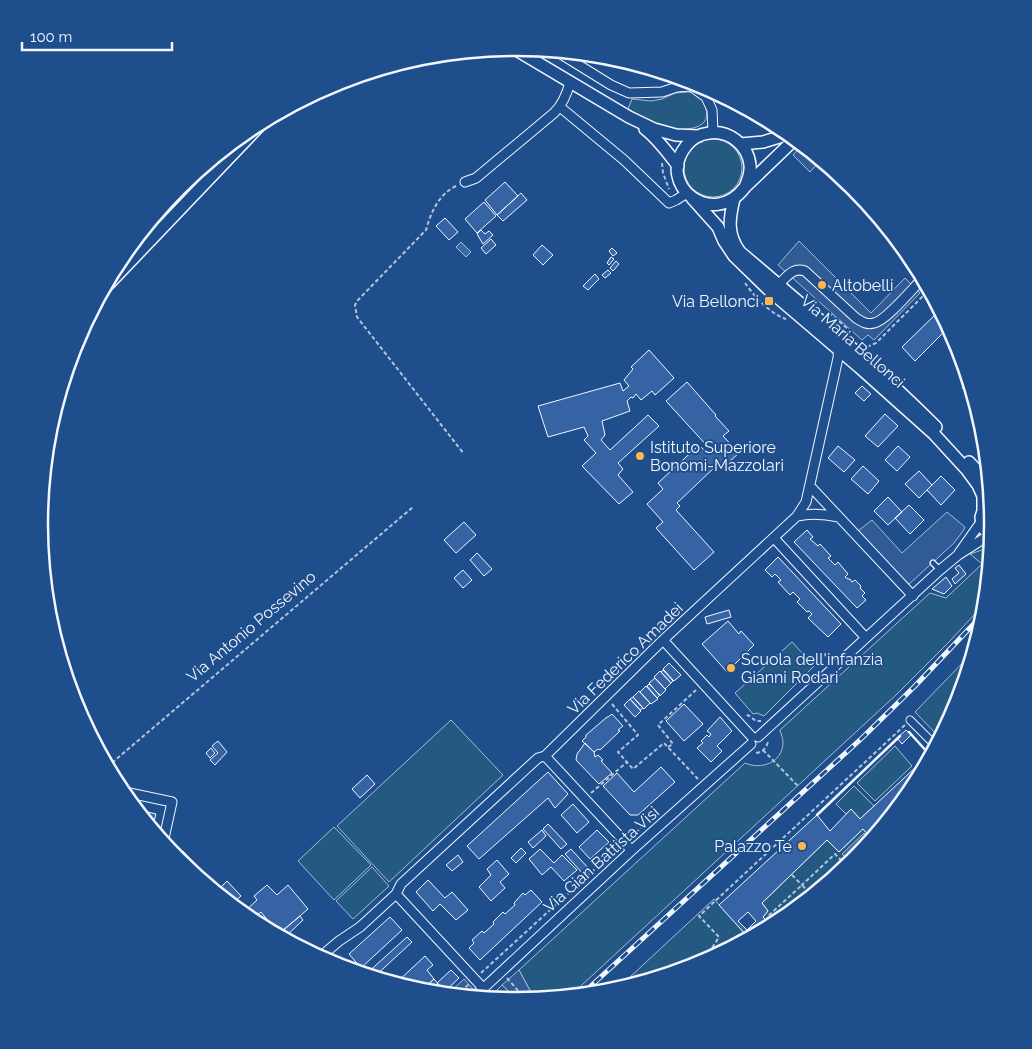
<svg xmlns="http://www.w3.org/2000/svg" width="1032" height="1049" font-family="Raleway,sans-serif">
<rect width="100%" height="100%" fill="#1f4e8c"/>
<path fill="#245a82" stroke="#a8bbd7" d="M687,92C690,92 693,92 695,94C703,97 710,113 705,121C699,130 681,130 671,129C656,128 641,116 628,109L632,99L651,101L662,99L675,93Z
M281,112L91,311L119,259L179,187L251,128Z
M684 168a29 29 0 1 1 58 0a29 29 0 1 1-58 0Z
M991,547L986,602L949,642L896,695L570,996L535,1000L519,970L745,763C761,770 782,763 783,743C783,739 781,734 780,730L930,593L946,598L982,564L970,554Z
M792,642L814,666L764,716L757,713L753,714L735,693Z
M974,651L957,707L940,738L915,712Z
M451,720L503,775L389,882L337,826Z
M895,746L912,766L875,801L857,783Z
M854,786L874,806L860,819L851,809L846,814L836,804Z
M334,827L371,865L334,900L298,861Z
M863,829L872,839L853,862L781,921L748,939L767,921L763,917L768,911L762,903L827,840L839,852Z
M372,867L389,886L353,919L336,901Z
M714,899L746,935L744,939L745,940L698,966L616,990Z
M502,985L519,1001H507L497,990Z"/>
<path fill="#305b95" stroke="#a8bbd7" d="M802,145L821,160L810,172L793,155Z
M799,241L871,313L905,278L920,293L874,340L868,335L862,340L778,265Z
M947,512L965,527L963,531L954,543L907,586L858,531L872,520L902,553Z
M519,970L535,1000L519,1001L502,985Z
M464,979L475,991L468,997L447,995Z"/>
<path fill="#3b69a3" stroke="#a8bbd7" d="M461,242L471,252L466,257L456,247Z
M864,833L871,841L852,864L842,854Z"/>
<path fill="#3563a3" stroke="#f2f6ff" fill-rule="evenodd" d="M505,182L518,196L497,215L485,200Z
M853,186L854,187L860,194L851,192Z
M521,193L527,200L503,221L497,215Z
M484,202L496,216L477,233L465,219Z
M445,218L458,232L449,240L436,226Z
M481,230L485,234L489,231L493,235L483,244L477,234Z
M491,239L496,245L486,254L481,248Z
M542,245L553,255L543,265L533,255Z
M612,248L617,253L613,256L609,251Z
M611,257L614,259L609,265L607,263Z
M616,261L619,264L613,271L610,268Z
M608,270L611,273L605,278L602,275Z
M595,274L599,279L588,290L583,286Z
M940,310L949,327L915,361L902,347Z
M649,350L674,378L655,395L652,391L641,400L636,394L633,398L631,397L627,401L630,411L602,421L605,435L601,440L610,450L648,415L659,426L618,463L623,469L618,475L633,492L619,504L582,466L596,453L584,440L588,436L584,427L548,437L538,406L620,383L623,391L629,386L624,380L633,369L631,367Z
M687,382L716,415L715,416L729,431L723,436L739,453L721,469L717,465L677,503L680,506L676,510L714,552L694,570L656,528L663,522L647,504L663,489L658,483L699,445L705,451L709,448L666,401Z
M969,382L976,405L962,387Z
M862,386L871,394L864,401L855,393Z
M885,414L898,426L878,447L865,436Z
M49,428L56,436L47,446L48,431Z
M838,446L855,460L844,472L828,458Z
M898,446L910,457L897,471L885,460Z
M863,466L879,481L868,494L851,479Z
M919,471L932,485L919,498L905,484Z
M941,476L955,490L941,505L927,490Z
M888,497L902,512L888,525L874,511Z
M909,505L924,520L910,534L895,518Z
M464,522L476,535L456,553L444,540Z
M807,530L813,537L810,539L818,546L820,544L831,556L828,558L835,565L838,562L848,574L845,577L848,579H850L852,582L855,580L861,586L860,588L865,593L862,596L866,600L857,608L794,542Z
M477,553L492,569L484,576L470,560Z
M778,557L841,624L828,637L808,618L812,614L809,611L807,612L797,602L800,599L793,592L790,595L778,582L781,580L775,574L772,577L765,570Z
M959,565L966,574L955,584L952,579L959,573L955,568Z
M463,570L472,580L463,588L454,578Z
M946,577L952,586L944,594L932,589Z
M729,610L731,617L707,624L705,617Z
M728,621L739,634L741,631L754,645L727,672L702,644Z
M669,663L681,675L674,681L663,669Z
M663,670L673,681L671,683L661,672Z
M660,671L671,683L665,689L654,677Z
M655,678L666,690L660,696L649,683Z
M649,684L660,695L657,698L647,686Z
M646,686L658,699L651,704L640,692Z
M639,691L650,703L644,709L633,697Z
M633,697L643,708L640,710L630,699Z
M630,699L641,711L635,717L624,705Z
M684,704L703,724L684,741L666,721Z
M612,714L623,726L618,730L620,731L600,750L598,749L594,752L582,741L586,737V735L607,717H608Z
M720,717L732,731L717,746L722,751L711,762L697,748L703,743L701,741L707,735L709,737L711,734L707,731Z
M88,723L98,734L92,739L85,726Z
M906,730L911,735L902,744L897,738Z
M218,741L227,752L215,765L210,760L218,753L212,746Z
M585,743L594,752L595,757L598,755L603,760L601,761L612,773L599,784L576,760L577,754Z
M211,748L215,753L210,758L206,753Z
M932,752H933L913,790L872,839L863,829L839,852L827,840L762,903L768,911L763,917L767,921L745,940L744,939L746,935L719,905L817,815L830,831L851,809L860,819ZM748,912L756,921L747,930L738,921Z
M661,767L675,782L638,815H630L603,786L617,773L634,792Z
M548,772L568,794L555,808L548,798L479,859L467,846Z
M367,775L375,784L360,798L352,789Z
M573,804L589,822L577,833L561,815Z
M140,810L156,814L152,829L139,813Z
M548,824L567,844L561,849L543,829Z
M542,830L546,836L533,848L528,842Z
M597,830L609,842L590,859L579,847Z
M521,848L526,853L516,863L511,858Z
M540,849L554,863L562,855L577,870L564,881L551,867L542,875L529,859Z
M571,849L590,870L584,875L565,854Z
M183,851L195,864L188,870L175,858Z
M458,855L463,862L452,871L446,865Z
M497,860L509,874L500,882L505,888L491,901L479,887L491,875L487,869Z
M428,880L445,898L452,892L468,910L456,920L440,904L433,911L416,892Z
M227,881L241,896L231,905L216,892Z
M267,885L277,895L288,885L308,909L279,934L261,912L250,920L243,913L257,900L254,896Z
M531,890L542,902L480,960L469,948L474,943L472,940L482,931L484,933L494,924L493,922L503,912L505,914L515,905L514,903L523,893L525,895Z
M300,916L303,920L283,939L277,935Z
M390,917L402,930L361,968L349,954Z
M407,937L412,942L373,978L365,975Z
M425,956L433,965L427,970L434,979L420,992L395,984Z
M451,970L459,978L442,994L432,993L440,986L437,983Z
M434,979L440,986L432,993L420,992Z"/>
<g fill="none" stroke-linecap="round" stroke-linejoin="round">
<g stroke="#f2f6ff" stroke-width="7">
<path id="service" d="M933,563L940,570"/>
</g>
<g stroke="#f2f6ff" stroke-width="9">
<path id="pedestrian" d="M910,720L936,746"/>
</g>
<g stroke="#f2f6ff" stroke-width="11">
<path id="minor" d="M556,51L611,85L629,93L662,92L677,87L691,86L706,97L712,110L713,132
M560,107L624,160L669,203L676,200L687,193
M465,182L476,178L554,113C562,105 567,94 570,82
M778,285C787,277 792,267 805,271L856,318C862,322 867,325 874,323C886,321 913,288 923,278
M810,486L913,596
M797,516C812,513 824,514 839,517
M774,538L866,638
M959,553L981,522
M663,640L752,737
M758,737L940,570L958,555L991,534
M545,756L625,842L631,851
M120,791L172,802L163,843
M396,894L483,988
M322,955L332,964
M319,958L339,941L360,927L396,894L401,884L538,758L545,756L663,640L797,516L806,502L838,358L839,345
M473,998L631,851L751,744"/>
</g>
<g stroke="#f2f6ff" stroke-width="14">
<path id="tertiary" d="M513,48L629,117L654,129L676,135L699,136
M645,129C658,139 668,153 678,166
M741,144L763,142L786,135L788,133
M745,187C748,180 751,173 750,165C748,145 729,130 709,133C700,134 692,138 686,146C655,185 713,230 745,187L795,139
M692,198L718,227L724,241L734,256L770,291L859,367L934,434L967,470L978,485L983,496V511L981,517L982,527L986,531L992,534
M734,199C729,219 727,235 740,252C807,309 874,365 936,427
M102,291L266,119
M969,462L982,476L990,488"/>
</g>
<path stroke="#b3c4dc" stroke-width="2" stroke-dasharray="4 2.5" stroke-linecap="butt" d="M662,163L663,173L669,189
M456,186C439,194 431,212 426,230L357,301L355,305L357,317L464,454
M745,283C755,297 769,313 786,319
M829,313L832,315L850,331
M867,347L876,343L929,290
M612,704L638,735L618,752L633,769L664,743L698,779
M747,716L748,715L756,721H761
M668,747L673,744L658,725L696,690
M763,750L798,786
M756,753C763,752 766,748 768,742
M107,767L413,507
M591,793L627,762
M631,837L641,828
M792,875L802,885L835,854L848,867
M774,925L767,917L802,885L812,896
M760,933L771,922
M708,960L712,948L719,937L699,916L905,725
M481,973L618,848
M507,978L527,1001
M456,996L469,984"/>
<use href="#service" stroke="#1f4e8c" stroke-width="4.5"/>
<use href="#pedestrian" stroke="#1f4e8c" stroke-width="7"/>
<use href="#minor" stroke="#1f4e8c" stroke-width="9"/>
<use href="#tertiary" stroke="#1f4e8c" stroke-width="11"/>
<g stroke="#f2f6ff" stroke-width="5">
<path id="rail" d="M581,995L862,738L915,686L984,613"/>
</g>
<use href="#rail" stroke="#1f4e8c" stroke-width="3" stroke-dasharray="9" stroke-linecap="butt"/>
<path stroke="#f2f6ff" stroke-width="2.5" d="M909,732L929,754
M817,815L900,736"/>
</g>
<g fill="#ffb74d" stroke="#1f4e8c" stroke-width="2">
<circle cx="822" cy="285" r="5"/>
<rect x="764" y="296" width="10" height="10" rx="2.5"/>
<circle cx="640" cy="456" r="5"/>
<circle cx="731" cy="668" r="5"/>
<circle cx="802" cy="846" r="5"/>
</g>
<g text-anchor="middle" stroke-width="4" stroke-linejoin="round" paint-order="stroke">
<g font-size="16" fill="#f2f6ff" stroke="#1f4e8c" text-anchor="start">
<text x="832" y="291">Altobelli</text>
<text x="759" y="307" text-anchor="end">Via Bellonci</text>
<text x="650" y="453">Istituto Superiore<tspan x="650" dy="18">Bonomi-Mazzolari</tspan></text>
<text x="741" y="665">Scuola dell'infanzia<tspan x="741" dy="18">Gianni Rodari</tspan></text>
<text x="792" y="852" text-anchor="end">Palazzo Te</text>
</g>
<g font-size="16" fill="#f2f6ff" stroke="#1f4e8c">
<text transform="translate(853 341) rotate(41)" y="6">Via Maria Bellonci</text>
<text transform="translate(251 626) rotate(-40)" y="6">Via Antonio Possevino</text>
<text transform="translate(625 658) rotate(-44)" y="6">Via Federico Amadei</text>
<text transform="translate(601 859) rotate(-42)" y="6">Via Gian Battista Visi</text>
</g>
</g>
<path d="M0 0H1032V1049H0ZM48 524a468 468 0 1 1 936 0a468 468 0 1 1-936 0Z" fill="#1f4e8c" fill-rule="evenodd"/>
<path fill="none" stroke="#f2f6ff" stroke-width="2.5" d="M48 524a468 468 0 1 1 936 0a468 468 0 1 1-936 0Z"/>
<path d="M22 42v8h150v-8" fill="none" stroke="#f2f6ff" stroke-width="2.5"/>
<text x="30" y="42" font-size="15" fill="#f2f6ff" stroke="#1f4e8c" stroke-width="4" paint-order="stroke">100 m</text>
</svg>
